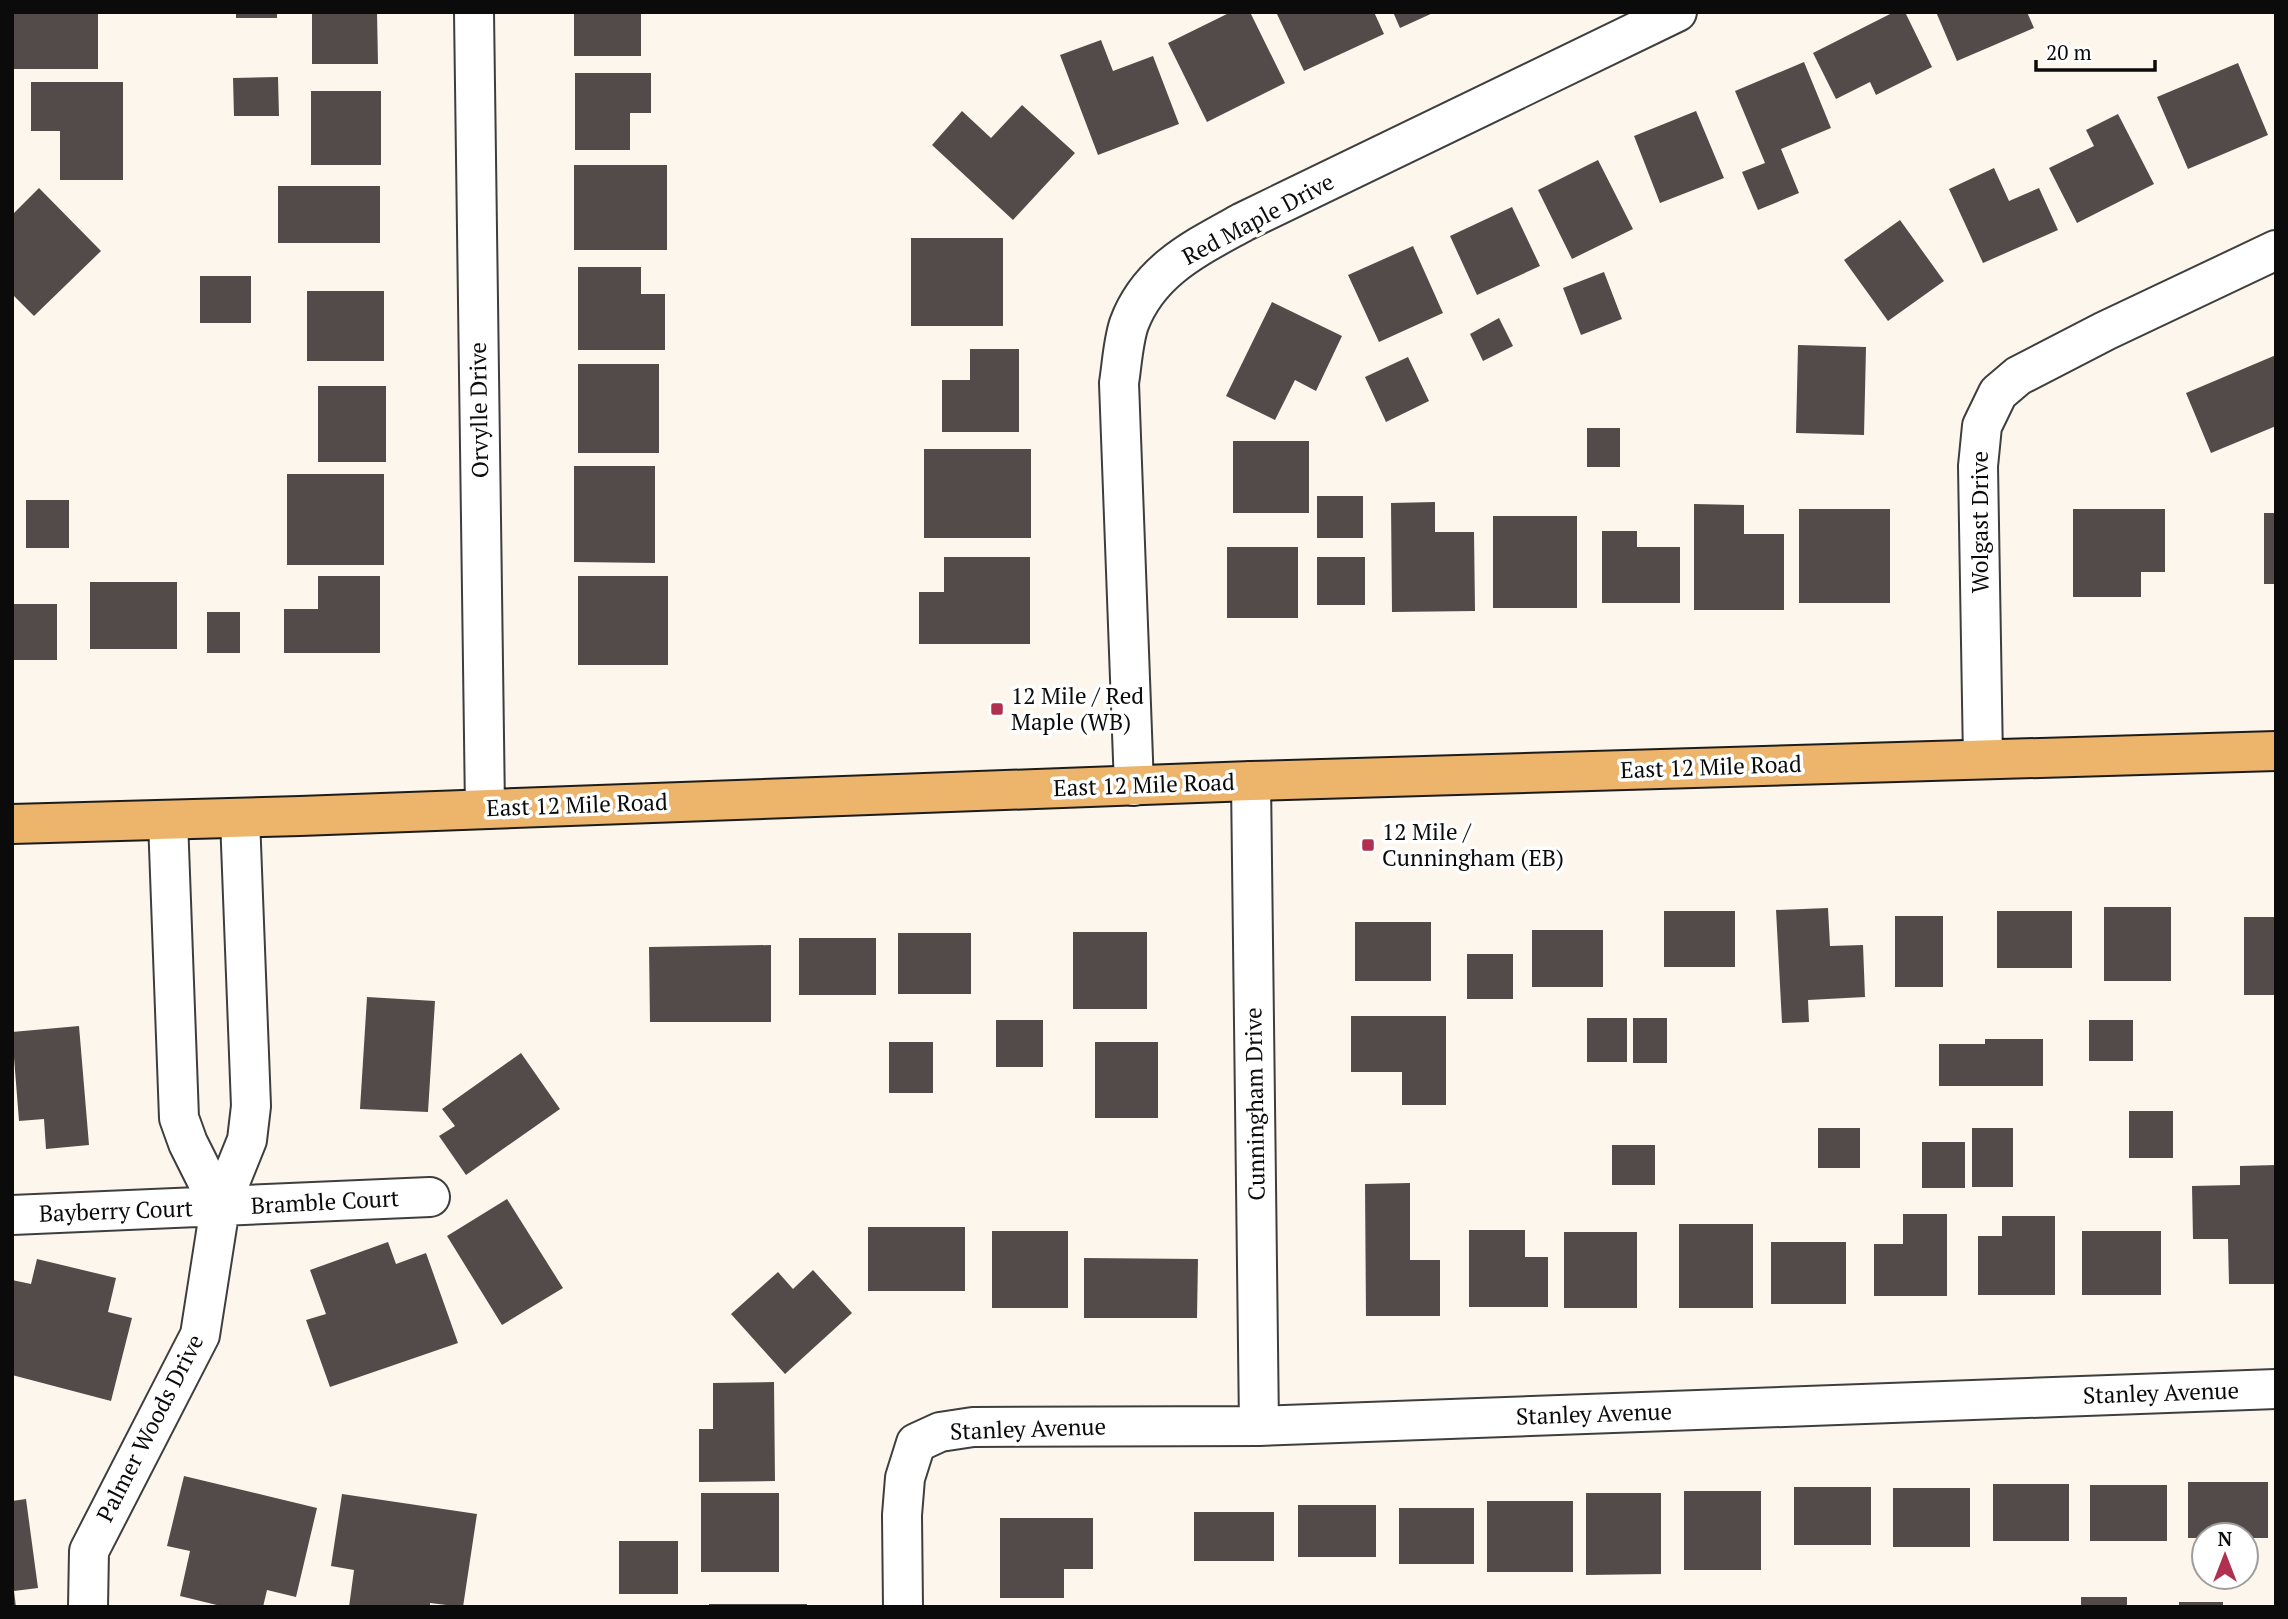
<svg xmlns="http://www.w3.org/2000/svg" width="2288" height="1619" font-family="'PT Serif',serif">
<rect width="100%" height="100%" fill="#fdf6ec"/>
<path fill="#534b49" d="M13,12H98V69H13Z
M236,12H277V18H236Z
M312,12H377L378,64H312Z
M574,12H641V56H574Z
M1231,12H1250L1285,83L1207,122L1168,43Z
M1276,12H1374L1384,34L1304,71Z
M1393,12H1435L1400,28Z
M1894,12H1905L1932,67L1876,95L1870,82L1836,99L1813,53Z
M1936,12H2027L2034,28L1957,61Z
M1101,40L1113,71L1153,56L1179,124L1098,155L1060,55Z
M1804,62L1831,128L1781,149L1799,193L1758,210L1742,172L1765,163L1735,91Z
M2238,63L2268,135L2188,169L2157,97Z
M575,73H651V113H630V150H575Z
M278,77L279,116H234L233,78Z
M31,82H123V180H60V131H31Z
M311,91H381V165H311Z
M1022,105L1075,153L1013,220L932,145L962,111L991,138Z
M1696,111L1724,178L1660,203L1634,136Z
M2118,114L2154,184L2077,223L2049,168L2094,146L2086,130Z
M1598,160L1633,229L1572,259L1538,190Z
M574,165H667V250H574Z
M1994,168L2009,201L2039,188L2058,230L1983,263L1949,189Z
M278,186H380V243H278Z
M39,188L101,251L34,316L12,294V215Z
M1512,207L1540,266L1477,295L1450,236Z
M1900,220L1944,281L1888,321L1844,260Z
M911,238H1003V326H911Z
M1413,246L1443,313L1379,342L1348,275Z
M578,267H641V294H665V350H578Z
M1604,272L1622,319L1581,335L1563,288Z
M200,276H251V323H200Z
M307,291H384V361H307Z
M1272,302L1342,336L1316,391L1295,380L1275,420L1226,396Z
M1499,318L1513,346L1483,361L1470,334Z
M1798,345L1866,347L1864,435L1796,433Z
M970,349H1019V432H942V380H970Z
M2276,355V426L2211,453L2186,393Z
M1408,357L1429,401L1386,422L1365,377Z
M578,364H659V453H578Z
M318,386H386V462H318Z
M1587,428H1620V467H1587Z
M1233,441H1309V513H1233Z
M924,449H1031V538H924Z
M574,466H655V563L574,562Z
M287,474H384V565H287Z
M1317,496H1363V538H1317Z
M26,500H69V548H26Z
M1435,502V532H1474L1475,611L1392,612L1391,503Z
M1694,504L1744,505V534H1784V610H1694Z
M1799,509H1890V603H1799Z
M2073,509H2165V572H2141V597H2073Z
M2264,513H2276V584H2264Z
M1493,516H1577V608H1493Z
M1602,531H1637V547H1680V603H1602Z
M1227,547H1298V618H1227Z
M944,557H1030V644H919V592H944Z
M1317,557H1365V605H1317Z
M318,576H380V653H284V609H318Z
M578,576H668V665H578Z
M90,582H177V649H90Z
M12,604H57V660H12Z
M207,612H240V653H207Z
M2104,907H2171V981H2104Z
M1828,908L1830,946L1863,945L1865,997L1808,1000L1809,1022L1782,1023L1776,910Z
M1664,911H1735V967H1664Z
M1997,911H2072V968H1997Z
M1895,916H1943V987H1895Z
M2244,917H2276V995H2244Z
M1355,922H1431V981H1355Z
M1532,930H1603V987H1532Z
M1073,932H1147V1009H1073Z
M898,933H971V994H898Z
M799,938H876V995H799Z
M771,945V1022H650L649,947Z
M1467,954H1513V999H1467Z
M367,997L435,1001L428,1112L360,1109Z
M1351,1016H1446V1105H1402V1072H1351Z
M1587,1018H1627V1062H1587Z
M1633,1018H1667V1063H1633Z
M996,1020H1043V1067H996Z
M2089,1020H2133V1061H2089Z
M79,1026L89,1145L46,1149L44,1119L19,1121L12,1032Z
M1985,1039H2043V1086H1939V1044H1985Z
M889,1042H933V1093H889Z
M1095,1042H1158V1118H1095Z
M521,1053L560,1109L466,1175L439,1136L455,1126L442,1109Z
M2129,1111H2173V1158H2129Z
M1818,1128H1860V1168H1818Z
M1972,1128H2013V1187H1972Z
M1922,1142H1965V1188H1922Z
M1612,1145H1655V1185H1612Z
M2276,1165V1284H2229L2228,1239H2193L2192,1186L2240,1185V1166Z
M1410,1183V1260H1440V1316H1366L1365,1184Z
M507,1199L563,1288L502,1325L447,1236Z
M1903,1214H1947V1296H1874V1244H1903Z
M2002,1216H2055V1295H1978V1236H2002Z
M1679,1224H1753V1308H1679Z
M868,1227H965V1291H868Z
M1469,1230H1525V1257H1548V1307H1469Z
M992,1231H1068V1308H992Z
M2082,1231H2161V1295H2082Z
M1564,1232H1637V1308H1564Z
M388,1242L396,1264L426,1253L458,1343L330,1387L306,1320L326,1314L310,1270Z
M1771,1242H1846V1304H1771Z
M1084,1258L1198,1259L1197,1318H1084Z
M37,1259L116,1278L108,1312L132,1318L111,1401L12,1375V1280L31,1284Z
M813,1270L852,1313L785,1374L731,1314L778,1272L793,1289Z
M774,1382L775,1481L699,1482V1429H713V1383Z
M184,1476L317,1508L296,1597L267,1590L263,1607H225L180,1596L190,1551L167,1546Z
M2188,1482H2268V1538H2246V1535H2204V1538H2188Z
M1993,1484H2069V1541H1993Z
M2090,1485H2167V1541H2090Z
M1794,1487H1871V1545H1794Z
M1893,1488H1970V1547H1893Z
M1684,1491H1761V1570H1684Z
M701,1493H779V1572H701Z
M1586,1493H1661V1574L1586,1575Z
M342,1494L477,1514L463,1607L430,1603V1607H349L354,1570L331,1566Z
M26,1499L38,1588L14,1591L16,1607H12V1501Z
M1487,1501H1573V1572H1487Z
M1298,1505H1376V1557H1298Z
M1399,1508H1474V1564H1399Z
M1194,1512H1274V1561H1194Z
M1000,1518H1093V1569H1064V1598H1000Z
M619,1541H678V1594H619Z
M2081,1597H2127V1607H2081Z
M2179,1602H2223V1607H2179Z
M709,1604H807V1607H709Z"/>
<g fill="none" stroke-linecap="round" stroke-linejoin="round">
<g stroke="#3e3e3e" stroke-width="42">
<path id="minor" d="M474,12L485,809
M1983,759L1978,466L1982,426L1998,393L2018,376L2105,331L2276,250
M1251,781L1259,1426
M1134,786L1119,383C1122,364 1123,342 1129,324C1149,270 1196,248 1243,222L1677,12
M168,820L179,1118L188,1143L220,1207
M12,1215L430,1197
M88,1607L89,1551L200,1335L220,1207L247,1140L251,1106L240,818
M903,1607L902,1515L905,1478L916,1443L940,1432L973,1427L1259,1426L2276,1389"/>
</g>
<g stroke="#1c1c1c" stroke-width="42">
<path id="major" d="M12,824L300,816L1251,781L2276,751"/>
</g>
<use href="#minor" stroke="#fff" stroke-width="38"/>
<use href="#major" stroke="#edb46c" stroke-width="38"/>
</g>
<g fill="#af304f" stroke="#fff" stroke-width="2.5">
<rect x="990" y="702" width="14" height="14" rx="3.5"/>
<rect x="1361" y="838" width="14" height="14" rx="3.5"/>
</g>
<g text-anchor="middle" stroke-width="7" stroke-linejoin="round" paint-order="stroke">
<g font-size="23" fill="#0b0b0b" stroke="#fff">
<text transform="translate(1258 219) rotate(-28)" y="8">Red Maple Drive</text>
<text transform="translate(479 410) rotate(-91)" y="8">Orvylle Drive</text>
<text transform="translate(1980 522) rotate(-90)" y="8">Wolgast Drive</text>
<text transform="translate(1711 767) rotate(-2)" y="8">East 12 Mile Road</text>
<text transform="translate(1144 785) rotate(-2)" y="8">East 12 Mile Road</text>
<text transform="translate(577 805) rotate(-2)" y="8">East 12 Mile Road</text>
<text transform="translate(1255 1104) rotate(-91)" y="8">Cunningham Drive</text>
<text transform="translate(325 1202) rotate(-3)" y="8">Bramble Court</text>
<text transform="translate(116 1211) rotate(-2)" y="8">Bayberry Court</text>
<text transform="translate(2161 1393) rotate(-2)" y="8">Stanley Avenue</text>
<text transform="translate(1594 1414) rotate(-2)" y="8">Stanley Avenue</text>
<text transform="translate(150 1428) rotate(-63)" y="8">Palmer Woods Drive</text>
<text transform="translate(1028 1429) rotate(-2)" y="8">Stanley Avenue</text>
</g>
<g font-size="23" fill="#0b0b0b" stroke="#fff" text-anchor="start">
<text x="1011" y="704">12 Mile / Red<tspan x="1011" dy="26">Maple (WB)</tspan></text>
<text x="1382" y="840">12 Mile /<tspan x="1382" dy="26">Cunningham (EB)</tspan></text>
</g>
</g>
<rect width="2288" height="1619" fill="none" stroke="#0b0b0b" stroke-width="28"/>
<g transform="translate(2225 1556)"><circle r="33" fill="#ffffff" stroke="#9d9d9d" stroke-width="2"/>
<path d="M0-5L12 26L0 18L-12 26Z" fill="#af304f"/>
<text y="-10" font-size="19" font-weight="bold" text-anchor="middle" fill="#0b0b0b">N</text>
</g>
<path d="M2036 60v10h119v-10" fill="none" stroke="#0b0b0b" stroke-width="3.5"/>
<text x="2046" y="60" font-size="21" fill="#0b0b0b" stroke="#ffffff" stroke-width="5" paint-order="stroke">20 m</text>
</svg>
